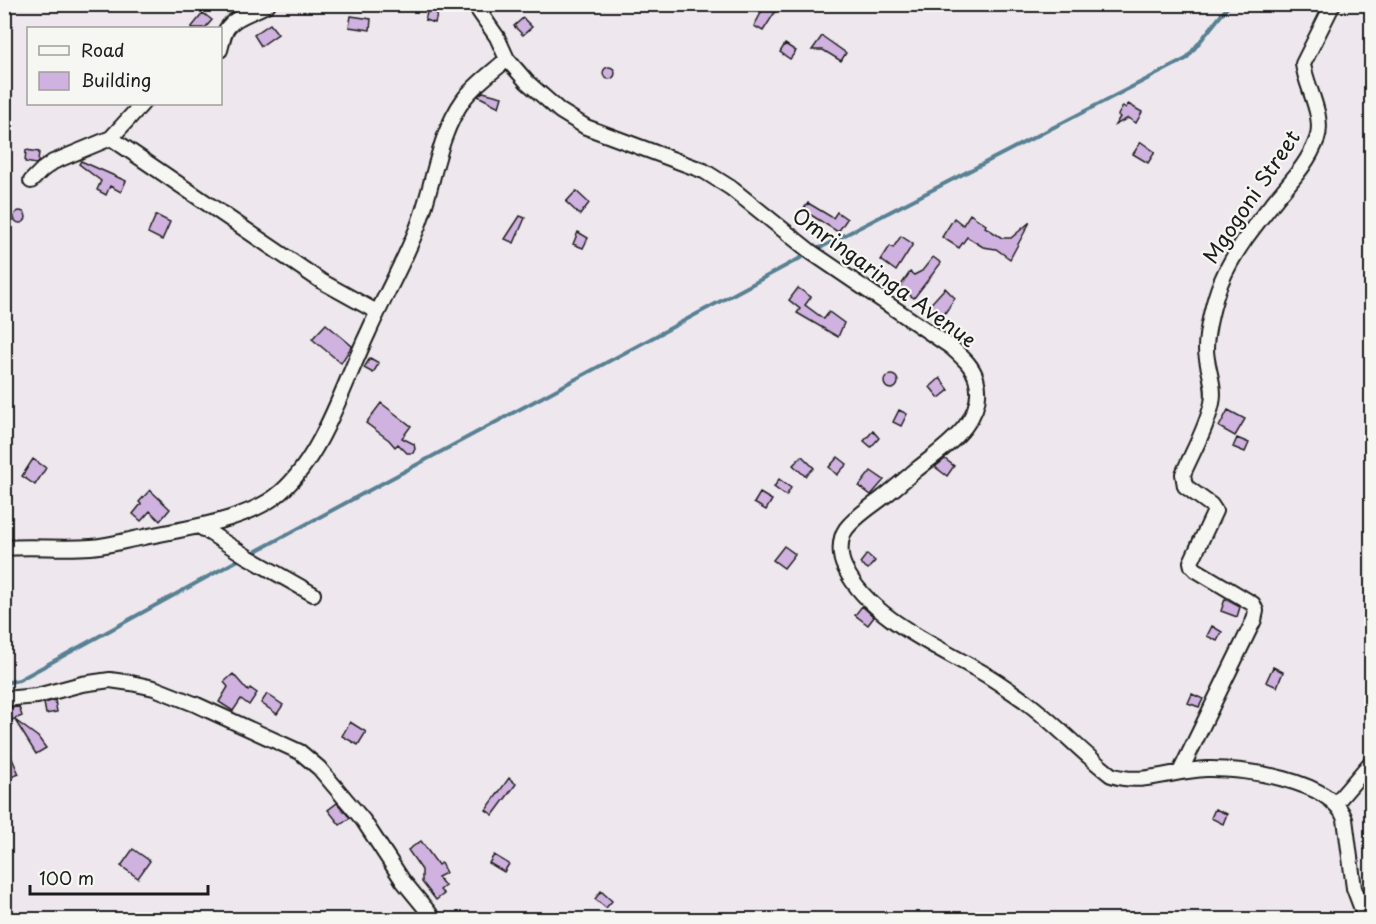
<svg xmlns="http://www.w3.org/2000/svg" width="1376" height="924" font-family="'Playpen Sans',sans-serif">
<rect width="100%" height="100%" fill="#eee8ee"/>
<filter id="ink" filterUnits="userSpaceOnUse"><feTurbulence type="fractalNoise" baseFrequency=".0167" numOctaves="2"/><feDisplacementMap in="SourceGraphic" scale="12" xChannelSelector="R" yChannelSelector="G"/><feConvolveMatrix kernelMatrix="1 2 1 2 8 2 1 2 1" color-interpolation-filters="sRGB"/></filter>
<g filter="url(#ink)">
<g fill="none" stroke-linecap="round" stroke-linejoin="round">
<path stroke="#598093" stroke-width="4" d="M814,251L1186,59L1230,4
M249,555L808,254
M4,683L19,680L242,558"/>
</g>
<path fill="#cfb2df" stroke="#1c1c1c" stroke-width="1.5" d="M766,4H770L777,9L763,31L754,26Z
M428,9L438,11L435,23L425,20Z
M203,13L212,20L205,28H191Z
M351,16L371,19L370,30L349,27Z
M523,18L532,27L523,35L514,26Z
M270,24L278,34L261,46L254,35Z
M822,36L846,53L841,61L823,50H812Z
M785,44L796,51L790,59L780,52Z
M603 73a6 6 0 1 1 12 0a6 6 0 1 1-12 0Z
M483,92L502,97L499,107L478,96Z
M1128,104L1142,112L1136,123L1128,118L1115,125L1120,117L1118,115L1123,106L1126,108Z
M1141,142L1155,152L1148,163L1133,154Z
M26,150L39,152L38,162L36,164L25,162Z
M81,161L126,181L121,192L110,186L106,195L97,190L101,181L79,164Z
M576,191L589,203L580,215L566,202Z
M808,203L833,218L837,212L847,219L838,232L803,210Z
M14 217a6 6 0 1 1 12 0a6 6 0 1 1-12 0Z
M970,214L986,225L985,227L1002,238H1011L1030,222L1010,259L996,249L983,247L967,237L959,248L942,237L954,218L963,225Z
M156,215L170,222L162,240L148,233Z
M520,216L525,218L514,243L505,239Z
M578,232L588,238L583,248L573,244Z
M901,236L913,244L896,271L881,260L890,246L893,248Z
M933,257L941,263L914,298L899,288L910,272L914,275L922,271Z
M798,288L811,297L805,305L824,319L829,312L844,323L838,337L797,313L800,309L789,300Z
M945,288L955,298L941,319L926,309Z
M326,324L352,346L341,363L312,339Z
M370,358L379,363L373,373L364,368Z
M884 382a7 7 0 1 1 14 0a7 7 0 1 1-14 0Z
M940,378L949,390L939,398L930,387Z
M381,403L411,426L402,438L414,444L415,449L413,453H407L398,444L395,447L389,440L366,423Z
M899,410L907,414L901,426L893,422Z
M1228,410L1245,419L1235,436L1219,427Z
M873,431L879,438L871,447L864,441Z
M1237,438L1249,443L1245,452L1233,447Z
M802,456L814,468L805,476L793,465Z
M838,457L847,464L837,475L829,467Z
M33,459L46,468L35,485L22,476Z
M945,459L954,466L947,476L935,467Z
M871,471L884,480L871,495L859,486Z
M779,479L791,488L786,496L774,487Z
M150,490L170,509L160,521L150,511L141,521L133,514L141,504L139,502Z
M760,493L772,500L766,510L754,503Z
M784,546L795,554L784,568L773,560Z
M867,554L875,561L868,569L860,563Z
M1225,599L1240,607L1237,617L1221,611Z
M862,606L874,617L868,625L855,615Z
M1212,626L1222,632L1217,641L1207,636Z
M1273,667L1283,672L1277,687L1266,682Z
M233,674L248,691L250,688L257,693L249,705L241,699L233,711L219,702L228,687L224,682Z
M267,694L283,705L277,714L261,703Z
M1192,694L1203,699L1199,707L1188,703Z
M55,700L57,712L46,714L44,703Z
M19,707L22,716L12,720L7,708Z
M15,720L38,737L46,748L36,754Z
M350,722L366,732L358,745L342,736Z
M4,741L19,774L4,780Z
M509,778L516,784L493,815L486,810Z
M337,803L350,818L340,825L328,810Z
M1215,809L1227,814L1223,824L1211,818Z
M421,841L438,865L441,863L446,873L438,877L445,886L440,890L444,894L436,900L422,882V870L408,850Z
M133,849L150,861L138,878L121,866Z
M494,855L509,864L504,872L489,863Z
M601,891L612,901L606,908L595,899Z"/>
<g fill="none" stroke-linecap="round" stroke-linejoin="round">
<g stroke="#1c1c1c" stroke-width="18">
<path id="minor" d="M474,4L497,37L507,59L527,82L560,111L586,127L704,171L731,188L811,252L951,347C961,356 972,365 976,378C989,420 942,449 916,470C904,480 893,490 881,499C869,508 855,517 846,529C839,539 839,557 845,568C867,615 932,644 976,669C993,678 1009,690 1025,701C1055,723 1081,752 1111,775C1143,786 1173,770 1206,769C1243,768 1331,780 1345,819L1354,888L1366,920
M220,50C222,43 223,36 226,30C234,16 255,12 268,4
M111,138L321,281L377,312
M31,181L42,170L53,162L111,138L142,104
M199,526L246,556L313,594
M4,548C33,546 62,549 91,547C108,546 127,540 144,537C186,528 248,521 281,492C323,455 344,383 368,333C383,299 402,266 416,231C434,188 436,138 464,99C475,84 493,72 507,59
M4,699L37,696L82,684L110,680L131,683L154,688L197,705L300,752L319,768L363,820L403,881L435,920
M1180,772L1254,620L1256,611L1253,604L1196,570L1192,566L1191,562L1215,511L1211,505L1185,486L1183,474C1193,451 1207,427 1212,403C1216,385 1206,367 1206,349C1206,331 1214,299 1221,282C1234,251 1255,225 1276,199C1291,181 1309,162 1317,139C1325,116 1306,87 1303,64L1333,4
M1336,803L1372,761"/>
</g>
<use href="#minor" stroke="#f6f6f2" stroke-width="14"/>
</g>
</g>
<g text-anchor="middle" stroke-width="4.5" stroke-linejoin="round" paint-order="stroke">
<g font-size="21" fill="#1c1c1c" stroke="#f6f6f2">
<text transform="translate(1252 197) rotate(-56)" y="7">Mgogoni Street</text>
<text transform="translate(884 278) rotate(36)" y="7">Omringaringa Avenue</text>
</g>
</g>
<rect width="1376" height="924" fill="none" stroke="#f6f6f2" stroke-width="24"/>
<rect x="12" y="12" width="1352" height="900" fill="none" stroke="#1c1c1c" stroke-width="2" filter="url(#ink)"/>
<rect x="27" y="27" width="195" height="78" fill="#f6f6f2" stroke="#9f9f9c" stroke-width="1.5"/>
<rect x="39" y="46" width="30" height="9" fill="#f6f6f2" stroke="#9f9f9c" stroke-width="1.5"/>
<text x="81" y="57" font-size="18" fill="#1c1c1c">Road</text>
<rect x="39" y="72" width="30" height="18" fill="#cfb2df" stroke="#9f9f9c" stroke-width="1.5"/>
<text x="81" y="87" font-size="18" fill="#1c1c1c">Building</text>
<path d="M30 885v9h178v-9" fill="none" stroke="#1c1c1c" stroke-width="3"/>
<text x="39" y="885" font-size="18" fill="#1c1c1c" stroke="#f6f6f2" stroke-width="4.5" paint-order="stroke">100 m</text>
</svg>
